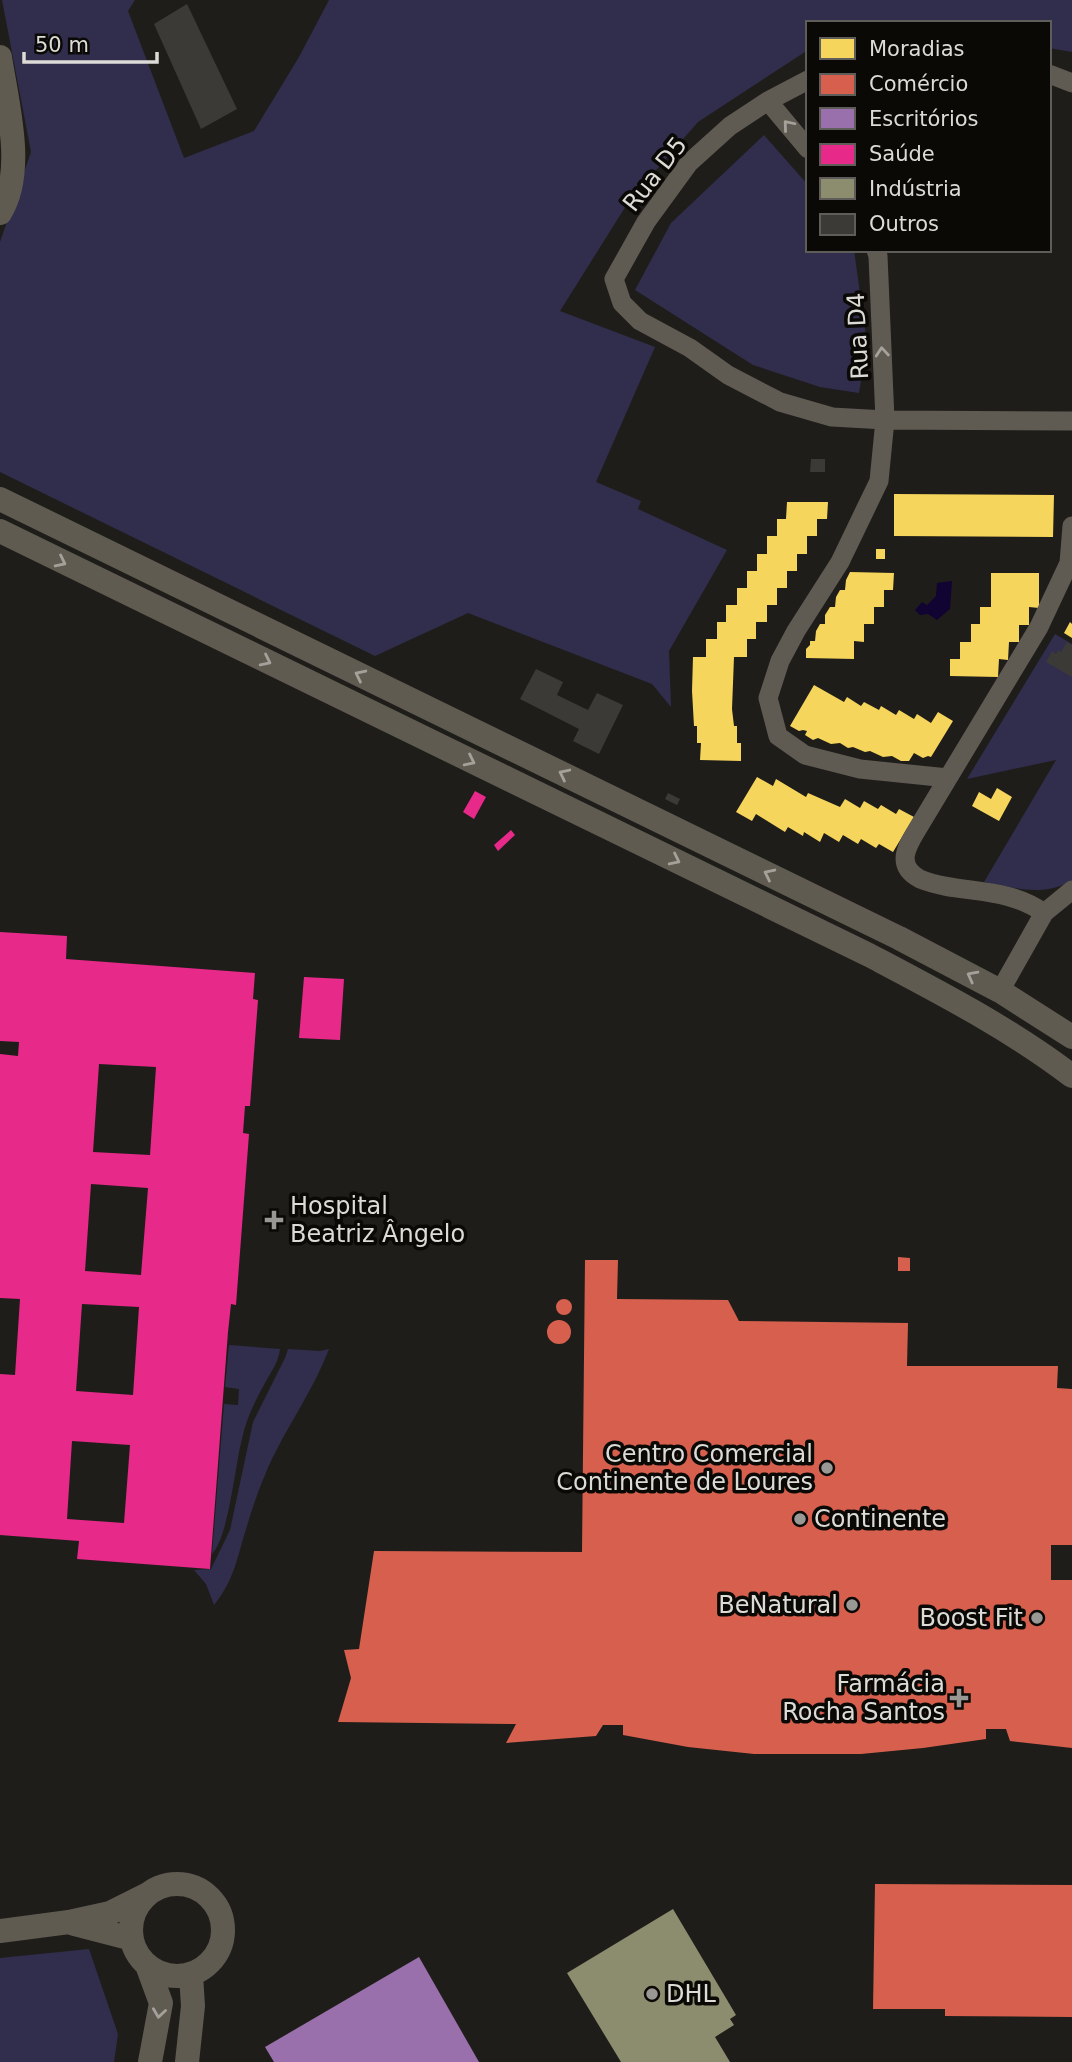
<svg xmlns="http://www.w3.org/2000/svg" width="1072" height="2062" font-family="'DejaVu Sans',sans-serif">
<rect width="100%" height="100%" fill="#1f1d1a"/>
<path fill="#312d4c" d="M2,0H135L128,11L184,158L254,131L299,57L329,0H1072V52L1049,48V23H808V50L698,122L629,201L560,311L655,347L596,482L641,501L638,509L727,550L669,651L671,707L652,684L468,613L375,656L0,472V242L31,152Z
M764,135L808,185V250H854L867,343L859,393L820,387L753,365L635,290L671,223Z
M1055,634L1072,644V881C1041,897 1016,888 984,882L1056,760L967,779Z
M229,1345L280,1349C279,1361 271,1372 265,1383C255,1401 246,1419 242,1439C235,1465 229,1536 212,1554L224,1404L238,1405L239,1389L225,1387Z
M288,1349L320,1351L329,1349C312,1394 283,1431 265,1475C258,1491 252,1509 247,1526C237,1557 235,1579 214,1605L206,1584L194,1570L211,1569L230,1530L253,1422L285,1358Z
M89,1949L118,2034L114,2062H0V1958Z"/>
<path fill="#110332" d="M952,581L950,609L937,620L928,614L920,615L915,610L922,602L927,605L936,596L937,583Z"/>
<path fill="#f6d55c" d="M894,494L1054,495L1053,537L894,536Z
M787,502H828L827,519H817V536H807V554H797V571H787V588H777V605H767V622H756V639H747V657H734L732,709L734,726H737V743H741V761L700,760L701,743H697V726H694L692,691L693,657H706V639H717V622H726V605H737V588H747V571H757V554H767V536H777V519H786Z
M876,549H885V559H876Z
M850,572L894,573L893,590H884V607H874V624H864V642L854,641V659L806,658V649L810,645V641H815L816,631L820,624H825V615L830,607H835L836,597L840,590H845L846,580Z
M991,573H1039V608L1029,607V625H1019V642H1009L1008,660L999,659L998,677L950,676V659H960V642H971V624H980V607H991Z
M1070,622L1072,624V638L1064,633Z
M814,685L844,702L847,697L861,706L864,702L879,710L881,706L896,715L899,710L914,719L917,714L931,723L938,712L953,721L931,757L928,756L923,758L914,753L909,761H901L892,756L883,757L870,751L865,752L853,747L848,748L840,743L831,744L818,738L813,740L805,735L807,731L803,730L799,731L790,726Z
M757,777L773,786L776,779L806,797L808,793L840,807L845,799L860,808L864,801L878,809L881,805L896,814L899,809L914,817L893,852L879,844L876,848L861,839L858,844L843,835L839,842L824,833L820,842L804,832L803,836L788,827L785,832L756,814L752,821L736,812Z
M997,788L1012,797L999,821L972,806L979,792L991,799Z"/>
<path fill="#d6604d" d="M898,1257L910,1258V1271H898Z
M585,1260H618L617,1299L728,1300L739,1321L908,1323L907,1366H1058L1057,1388L1072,1389V1545H1051V1580H1072V1748L1010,1741L1006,1729H986V1739L923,1748L861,1754H754L688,1747L623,1735V1725H603L596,1736L506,1743L516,1724L338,1722L351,1678L344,1650L359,1649L374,1551L582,1552Z
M556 1307a8 8 0 1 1 16 0a8 8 0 1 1-16 0Z
M547 1332a12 12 0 1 1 24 0a12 12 0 1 1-24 0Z
M875,1884L1072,1885V2017L945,2016V2009H873Z"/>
<path fill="#9970ab" d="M419,1957L479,2062H274L265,2047Z"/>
<path fill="#e7298a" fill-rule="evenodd" d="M475,791L486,797L474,819L463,812Z
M511,830L515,835L498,851L494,845Z
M0,932L67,936L66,959L255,973L253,999L258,1000L250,1106H245L243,1133L249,1134L236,1305L231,1304L228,1332L210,1569L77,1559L79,1541L0,1535V1374L15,1375L20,1299L0,1298V1054L18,1056L19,1042L0,1041ZM99,1064L156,1067L150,1155L93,1152ZM91,1184L148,1188L141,1275L85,1271ZM82,1304L139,1307L133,1395L76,1391ZM72,1441L130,1445L124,1523L67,1519Z
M304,977L344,979L340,1040L299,1038Z"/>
<path fill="#8c8c6e" d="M673,1909L736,2015L730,2019L734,2025L715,2037L730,2062H621L567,1973Z"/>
<path fill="#3c3a36" d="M187,4L237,109L201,129L154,24Z
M811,459H825V472H810Z
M1067,642L1072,645V677L1046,662L1052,651L1056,654L1058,650L1061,652Z
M536,669L563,682L557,695L588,710L597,693L623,705L599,754L573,741L579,729L520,699Z
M668,793L680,799L677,805L665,799Z"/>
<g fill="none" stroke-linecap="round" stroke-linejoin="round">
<path stroke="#605b52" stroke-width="19" d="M1049,74L1072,83
M808,80L768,101L730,126L689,163L646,222L614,279L622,303L640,321L690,348L728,375L780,402L832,417L885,420L1072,421
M768,101L808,149
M876,250L878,256L885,420L879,481L840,562L796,631L780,661L768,698L778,736L805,755L860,769L948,778
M1044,913C1005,885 960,895 920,879C892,864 910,842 921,823L1039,627L1069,563L1072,526
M1000,991L1044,913L1072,890"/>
<path stroke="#605b51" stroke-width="24" d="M0,57C7,103 26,172 0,213
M0,499L899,938L1000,991L1072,1037
M0,531L869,955C939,992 1009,1028 1072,1076
M131 1930a46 46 0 1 1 92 0a46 46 0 1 1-92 0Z
M74,1924L132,1939
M0,1931L69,1922L110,1913L148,1894
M147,1965L161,2003L150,2062
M187,2062L193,2006L191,1975"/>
</g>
<defs><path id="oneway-chevron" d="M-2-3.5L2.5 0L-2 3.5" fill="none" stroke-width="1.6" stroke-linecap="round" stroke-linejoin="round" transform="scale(1.75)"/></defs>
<g stroke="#a5a19b">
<use href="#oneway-chevron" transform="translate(788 125) rotate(-130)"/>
<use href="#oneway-chevron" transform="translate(882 352) rotate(-95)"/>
</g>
<g stroke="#a5a19a">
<use href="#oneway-chevron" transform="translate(61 562) rotate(26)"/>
<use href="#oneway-chevron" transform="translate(266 661) rotate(26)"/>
<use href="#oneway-chevron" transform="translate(360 675) rotate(-154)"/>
<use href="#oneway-chevron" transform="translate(470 761) rotate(26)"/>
<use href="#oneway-chevron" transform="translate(564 774) rotate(-154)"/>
<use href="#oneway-chevron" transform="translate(675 860) rotate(26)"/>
<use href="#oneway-chevron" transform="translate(769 874) rotate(-154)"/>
<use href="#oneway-chevron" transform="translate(972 976) rotate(-152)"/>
<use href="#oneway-chevron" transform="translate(159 2013) rotate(98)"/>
</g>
<g fill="#9a9894" stroke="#0a0906" stroke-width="2.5">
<path d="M270.5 1209.5h7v7h7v7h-7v7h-7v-7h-7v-7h7z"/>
<circle cx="827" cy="1468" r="7"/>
<circle cx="800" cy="1519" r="7"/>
<circle cx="852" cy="1605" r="7"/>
<circle cx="1037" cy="1618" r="7"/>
<path d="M955.5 1687.5h7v7h7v7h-7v7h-7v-7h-7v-7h7z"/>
<circle cx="652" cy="1994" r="7"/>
</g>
<g text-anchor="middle" stroke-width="7" stroke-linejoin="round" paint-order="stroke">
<g font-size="24" fill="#dddbd6" stroke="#0a0906">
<text transform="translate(655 174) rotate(-52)" y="8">Rua D5</text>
<text transform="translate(858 336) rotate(-93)" y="8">Rua D4</text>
</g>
<g font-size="24" fill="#dddbd6" stroke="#0a0906" text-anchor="end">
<text x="290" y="1214" text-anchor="start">Hospital<tspan x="290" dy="28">Beatriz Ângelo</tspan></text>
<text x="813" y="1462">Centro Comercial<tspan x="813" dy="28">Continente de Loures</tspan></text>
<text x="814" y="1527" text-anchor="start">Continente</text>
<text x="838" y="1613">BeNatural</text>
<text x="1023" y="1626">Boost Fit</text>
<text x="945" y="1692">Farmácia<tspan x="945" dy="28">Rocha Santos</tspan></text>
<text x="666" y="2002" text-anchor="start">DHL</text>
</g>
</g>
<rect x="806" y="21" width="245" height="231" fill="#0a0906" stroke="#5e5d59" stroke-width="2"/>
<rect x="820" y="38" width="35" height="21" fill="#f6d55c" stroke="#5e5d59" stroke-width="2"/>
<text x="869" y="56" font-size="21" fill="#dddbd6">Moradias</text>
<rect x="820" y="74" width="35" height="21" fill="#d6604d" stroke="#5e5d59" stroke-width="2"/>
<text x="869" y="91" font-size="21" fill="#dddbd6">Comércio</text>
<rect x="820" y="108" width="35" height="21" fill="#9970ab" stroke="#5e5d59" stroke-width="2"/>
<text x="869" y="126" font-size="21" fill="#dddbd6">Escritórios</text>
<rect x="820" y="144" width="35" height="21" fill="#e7298a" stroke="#5e5d59" stroke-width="2"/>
<text x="869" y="161" font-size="21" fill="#dddbd6">Saúde</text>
<rect x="820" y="178" width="35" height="21" fill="#8c8c6e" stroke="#5e5d59" stroke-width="2"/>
<text x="869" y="196" font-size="21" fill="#dddbd6">Indústria</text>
<rect x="820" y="214" width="35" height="21" fill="#3c3a36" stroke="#5e5d59" stroke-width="2"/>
<text x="869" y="231" font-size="21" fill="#dddbd6">Outros</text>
<path d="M24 52v10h133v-10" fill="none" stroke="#dddbd6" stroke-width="3.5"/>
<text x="35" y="52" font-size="21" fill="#dddbd6" stroke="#0a0906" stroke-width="5" paint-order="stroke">50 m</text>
</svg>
